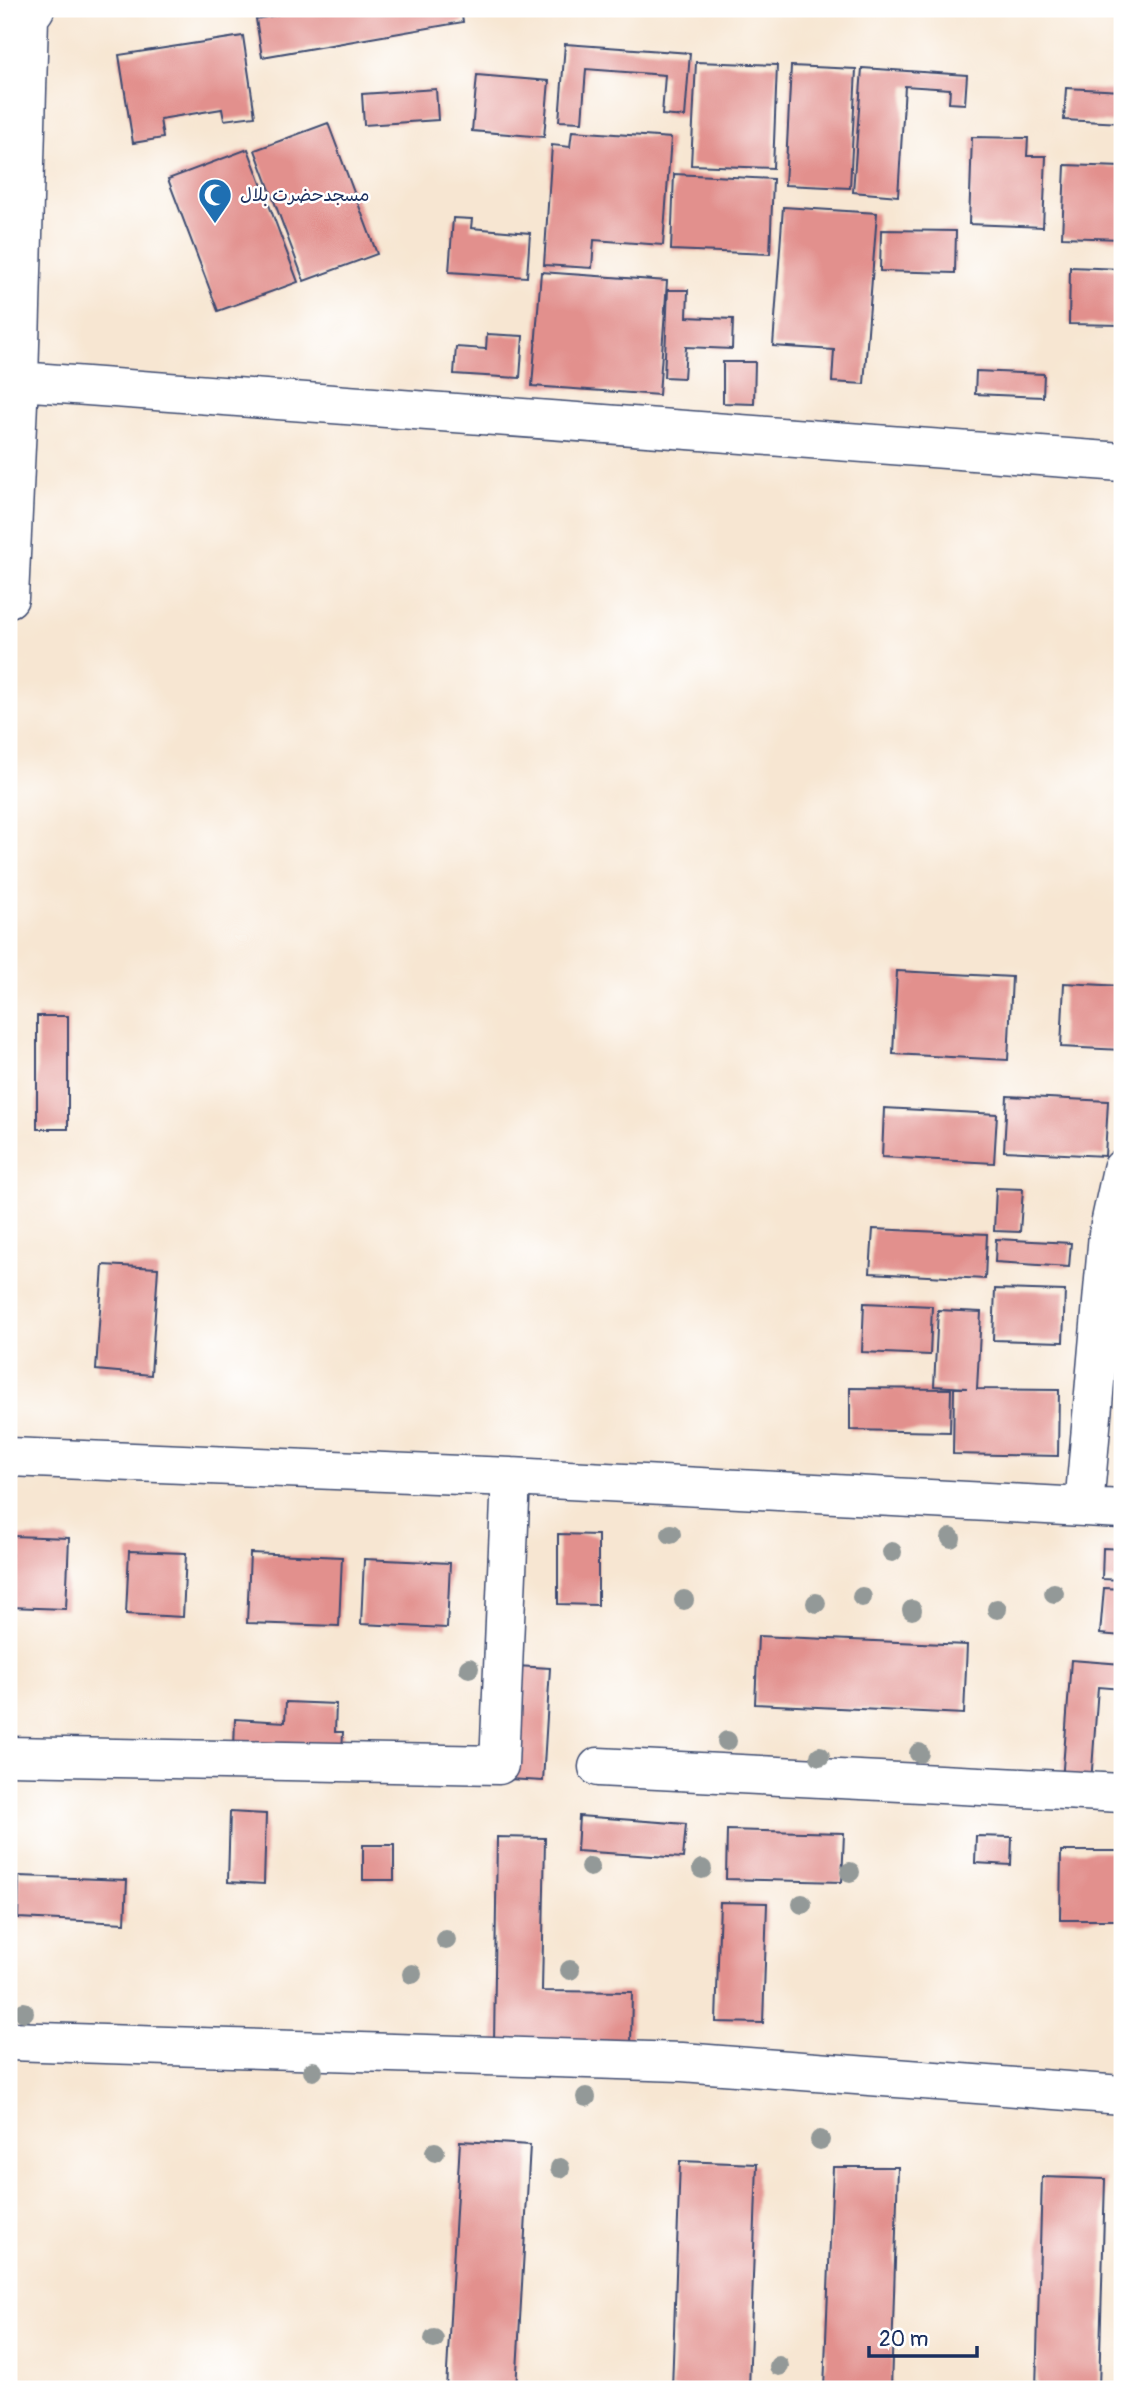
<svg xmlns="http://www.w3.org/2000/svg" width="1131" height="2398" font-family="Pangolin,'Playpen Sans Arabic',sans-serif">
<rect width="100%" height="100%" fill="#fff"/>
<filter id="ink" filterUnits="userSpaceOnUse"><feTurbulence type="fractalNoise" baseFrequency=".0143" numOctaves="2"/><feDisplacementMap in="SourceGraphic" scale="14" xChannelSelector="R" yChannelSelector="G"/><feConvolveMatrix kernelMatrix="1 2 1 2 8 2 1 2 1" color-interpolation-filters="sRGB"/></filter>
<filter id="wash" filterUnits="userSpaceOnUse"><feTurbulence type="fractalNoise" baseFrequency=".00686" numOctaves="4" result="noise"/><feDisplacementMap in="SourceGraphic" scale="28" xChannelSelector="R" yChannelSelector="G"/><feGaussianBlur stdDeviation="1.57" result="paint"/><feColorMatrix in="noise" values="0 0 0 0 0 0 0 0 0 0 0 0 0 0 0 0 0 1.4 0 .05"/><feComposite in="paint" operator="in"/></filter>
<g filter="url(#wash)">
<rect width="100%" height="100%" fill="#f7e6d2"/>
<g id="blocks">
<path fill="#e2908d" d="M276,9H461L463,22L262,57L256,19L277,15Z
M243,36L255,116L224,120L222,109L160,119L163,138L133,143L119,55Z
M565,44L690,53L685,117L662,115L665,75L586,69L582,122L559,121Z
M696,62L777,65L773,168L691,165Z
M791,66L856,69L850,188L785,185Z
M862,68L967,75L965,104L949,103L950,89L905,86L898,196L853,192Z
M477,75L549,81L544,137L472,131Z
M1066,88L1122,91V123L1064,120Z
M436,89L438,120L364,125L362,94Z
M328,123L377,254L304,281L255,150Z
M572,131L671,138L663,245L594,240L592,268L544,265L552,145L570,147Z
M972,137L1028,138L1027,156H1046L1043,227L969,224Z
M248,149L298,282L218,311L168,179Z
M1065,165L1122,167V239L1062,237Z
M674,174L773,179L770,254L671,250Z
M783,207L877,213L864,384L832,382L834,350L773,346Z
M453,218L472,219L471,228L530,233L527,277L449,272Z
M881,230L956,231L955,273L880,271Z
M1070,267L1122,269V325L1069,324Z
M541,272L667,281L659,395L532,386Z
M668,290H688L687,317L733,319L732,349L686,347L684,378L664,377Z
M487,334L523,336L520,378L454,374L456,347L486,349Z
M723,362H755L754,404L723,403Z
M976,371L1044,374L1043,397L975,394Z
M897,971L1012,977L1008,1060L893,1054Z
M1064,983L1122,986V1050L1061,1047Z
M37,1016H68V1129H37Z
M1007,1096L1108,1101L1105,1156L1004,1151Z
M884,1108L997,1114L994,1163L882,1157Z
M996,1188L1023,1189L1020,1232L994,1231Z
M873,1229L987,1234L985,1279L870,1273Z
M996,1239L1071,1243L1069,1267L995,1262Z
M103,1265L158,1268L151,1375L96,1370Z
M995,1289L1065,1291L1063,1342L993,1340Z
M864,1303L932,1306L930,1355L862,1352Z
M938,1310L981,1312L977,1389L1059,1390L1058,1456L953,1454L954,1388H967L934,1386Z
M850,1388L951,1389L950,1432L850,1430Z
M558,1534L598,1535V1605L558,1604Z
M12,1536L69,1538L66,1609L9,1607Z
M1103,1548L1122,1549V1580L1102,1579Z
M129,1551L186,1553L183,1617L126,1614Z
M250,1553L342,1557L339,1626L247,1623Z
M364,1559L450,1563L447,1628L361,1624Z
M1104,1588L1122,1589V1636L1100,1634Z
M758,1636L967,1645L964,1714L755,1704Z
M1071,1660L1122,1664V1689L1098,1687L1091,1783L1062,1782Z
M516,1666L550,1668L543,1781L509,1779Z
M286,1702L336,1704L335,1732H343L342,1754L234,1749L235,1719L285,1722Z
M230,1812L266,1814L264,1884L228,1882Z
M579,1816L686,1824L683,1858L577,1851Z
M727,1830L844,1833L842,1882L726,1879Z
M976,1836L1012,1837L1011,1865L975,1863Z
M497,1837L545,1838L542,1991L632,1992L631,2045L494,2043Z
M363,1845H394V1880H363Z
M1061,1851H1122V1920H1060Z
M19,1876L127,1880L125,1923L18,1918Z
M720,1902L767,1903L763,2023L716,2022Z
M460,2141L530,2145L516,2389H446Z
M680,2161L757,2164L749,2389H672Z
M833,2167H898L891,2389H824Z
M1042,2177L1105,2179L1099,2389H1036Z"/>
</g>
</g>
<g filter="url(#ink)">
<use href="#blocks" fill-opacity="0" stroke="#3c4a6f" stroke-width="2"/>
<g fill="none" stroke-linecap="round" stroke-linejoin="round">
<g stroke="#3c4a6f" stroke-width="41">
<path id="minor" d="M19,381L1122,462
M9,598L19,381L29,17L35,9
M9,1457L511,1477L1122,1509
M1084,1507L1108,1234L1122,1169
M9,1756L499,1765L511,1477
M598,1767L1122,1793
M9,2041L682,2062L1122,2095"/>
</g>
<use href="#minor" stroke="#fff" stroke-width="38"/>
</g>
<g fill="#939998">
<circle cx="671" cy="1534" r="10"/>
<circle cx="951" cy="1538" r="10"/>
<circle cx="892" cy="1552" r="10"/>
<circle cx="1054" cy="1593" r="10"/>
<circle cx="862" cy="1597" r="10"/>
<circle cx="684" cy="1600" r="10"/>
<circle cx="816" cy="1603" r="10"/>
<circle cx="997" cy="1609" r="10"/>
<circle cx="912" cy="1610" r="10"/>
<circle cx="469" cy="1668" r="10"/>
<circle cx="727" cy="1741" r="10"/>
<circle cx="919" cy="1753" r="10"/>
<circle cx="820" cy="1756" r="10"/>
<circle cx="590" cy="1867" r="10"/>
<circle cx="702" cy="1869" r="10"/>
<circle cx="850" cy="1872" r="10"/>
<circle cx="802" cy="1904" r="10"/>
<circle cx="446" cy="1940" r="10"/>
<circle cx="570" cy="1970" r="10"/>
<circle cx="412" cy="1974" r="10"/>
<circle cx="24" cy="2012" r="10"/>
<circle cx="313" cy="2071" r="10"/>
<circle cx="586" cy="2097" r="10"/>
<circle cx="820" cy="2140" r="10"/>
<circle cx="435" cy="2152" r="10"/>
<circle cx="560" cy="2168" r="10"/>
<circle cx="434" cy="2339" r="10"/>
<circle cx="779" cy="2366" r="10"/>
</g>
</g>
<defs>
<g id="mosque-pin" transform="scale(1.75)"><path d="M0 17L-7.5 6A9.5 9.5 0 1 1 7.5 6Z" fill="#1f6fb2" stroke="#fff"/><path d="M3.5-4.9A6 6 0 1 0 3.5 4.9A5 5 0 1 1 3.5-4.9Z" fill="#fff"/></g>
</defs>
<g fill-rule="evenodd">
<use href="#mosque-pin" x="215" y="195"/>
</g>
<g text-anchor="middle" stroke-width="5" stroke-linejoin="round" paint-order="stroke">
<g font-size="18" fill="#1b2f5e" stroke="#fff" text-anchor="start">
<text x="240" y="201">مسجدحضرت بلال</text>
</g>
</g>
<rect width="1131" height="2398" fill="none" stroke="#fff" stroke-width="35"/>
<path d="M869 2346v10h108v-10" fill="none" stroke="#1b2f5e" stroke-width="3.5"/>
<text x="879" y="2346" font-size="21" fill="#1b2f5e" stroke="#ffffff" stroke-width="5" paint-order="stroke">20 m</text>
</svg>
